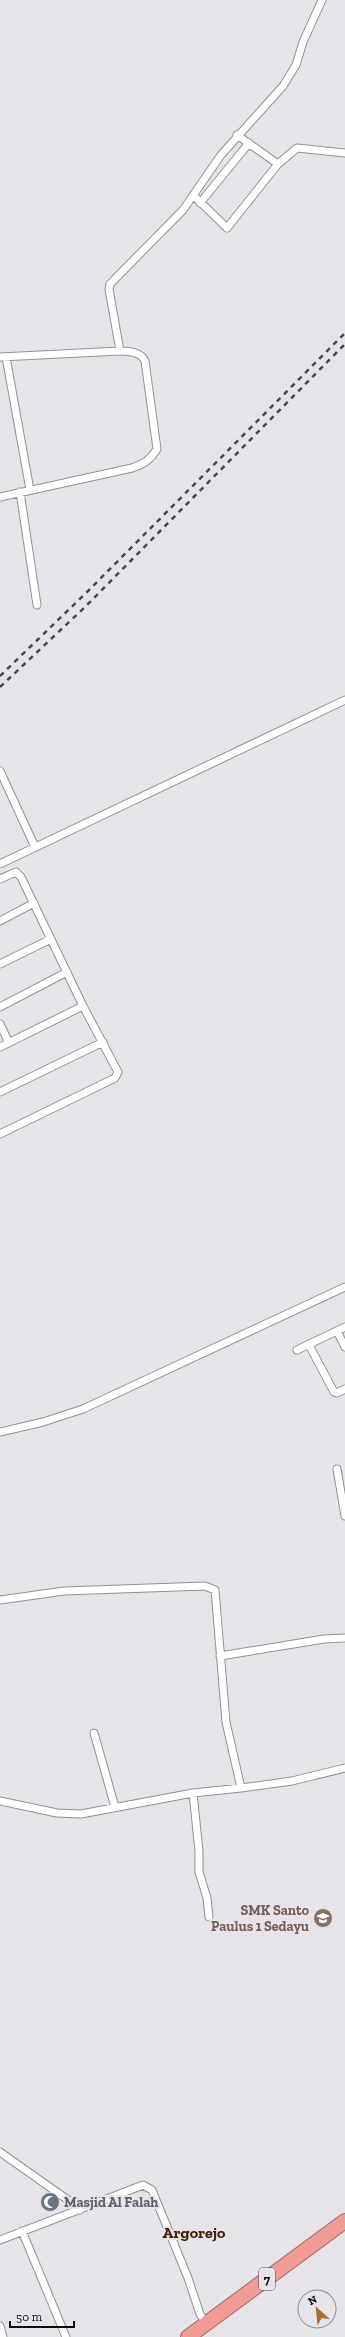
<svg xmlns="http://www.w3.org/2000/svg" width="345" height="2337" font-family="'Zilla Slab',serif">
<rect width="100%" height="100%" fill="#e7e4e9"/>
<g fill="none" stroke-linecap="round" stroke-linejoin="round">
<g stroke="#939095" stroke-width="9">
<path id="street" d="M278,164L297,148L345,153
M193,195L227,228L278,164L237,135
M200,203L249,143
M120,351L109,289L110,284L183,210L221,155L283,86L296,65L303,42L322,0
M0,357L120,351C130,352 140,351 145,361L157,449C150,460 144,464 132,468L0,497
M6,357L30,490
M20,492L37,605
M0,771L35,847
M0,864L345,700
M0,879L16,872L21,877L83,1006L118,1072L115,1078L0,1134
M0,921L34,903
M0,964L51,939
M0,1007L67,972
M0,1024L9,1043
M0,1047L83,1006
M0,1092L103,1042
M337,1331L345,1347
M309,1345L334,1392L337,1393L345,1389
M297,1350L345,1327
M0,1432L43,1422L83,1409L345,1287
M337,1469L345,1516
M0,1600L64,1591L205,1586L215,1590L226,1722L241,1788L193,1793L199,1851V1872L207,1898L209,1917
M220,1656L324,1639L345,1638
M94,1733L115,1807
M241,1788L292,1781L345,1768
M0,1801L57,1813L81,1814L193,1793
M0,2152L68,2200L80,2210
M22,2231L66,2337
M0,2240L143,2185L152,2190L188,2278L200,2314L206,2324
M0,2326L3,2337"/>
</g>
<g stroke="#a16966" stroke-width="16">
<path id="highway" d="M188,2337L345,2221"/>
</g>
<use href="#street" stroke="#fff" stroke-width="7"/>
<use href="#highway" stroke="#f09b96" stroke-width="14"/>
<path stroke="#4a484b" stroke-width="2.5" stroke-dasharray="5 5" stroke-linecap="butt" d="M0,676L87,592L345,333
M0,687L85,607L345,344"/>
</g>
<defs>
<g id="school-disc" transform="scale(1)"><circle r="9.5" fill="#8d6e63" stroke="#e7e4e9"/><path d="M0-5L7-2L0 1L-7-2ZM-4 1L0 2.5L4 1V4Q0 6-4 4Z" fill="#fff"/></g>
<g id="mosque-disc" transform="scale(1)"><circle r="9.5" fill="#6b7280" stroke="#e7e4e9"/><path d="M3.5-4.9A6 6 0 1 0 3.5 4.9A5 5 0 1 1 3.5-4.9Z" fill="#fff"/></g>
</defs>
<g fill-rule="evenodd">
<use href="#school-disc" x="323" y="1918"/>
<use href="#mosque-disc" x="50" y="2202"/>
</g>
<g text-anchor="middle" stroke-width="4" stroke-linejoin="round" paint-order="stroke">
<rect fill="#e7e4e9" stroke="#4e4d50" stroke-width="1" x="259" y="2268" width="16" height="22" rx="3"/>
<g font-size="13" font-weight="bold" fill="#0d0c0e">
<text x="267" y="2284">7</text>
</g>
<g font-size="14" font-weight="bold" fill="#785e54" stroke="#e7e4e9" text-anchor="end">
<text x="309" y="1915">SMK Santo<tspan x="309" dy="16">Paulus 1 Sedayu</tspan></text>
</g>
<g font-size="14" font-weight="bold" fill="#5b616d" stroke="#e7e4e9" text-anchor="start">
<text x="64" y="2207">Masjid Al Falah</text>
</g>
<g font-size="16" font-weight="bold" fill="#3e2104" stroke="#e7e4e9">
<text x="194" y="2238">Argorejo</text>
</g>
</g>
<g transform="translate(317 2309) rotate(333)"><circle r="19" fill="#e7e4e9" stroke="#908e91"/>
<path d="M0-3L7 15L0 10L-7 15Z" fill="#aa6c31"/>
<text y="-6" font-size="11" font-weight="bold" text-anchor="middle" fill="#0d0c0e">N</text>
</g>
<path d="M10 2321v6h64v-6" fill="none" stroke="#0d0c0e" stroke-width="2"/>
<text x="16" y="2321" font-size="12" fill="#0d0c0e" stroke="#e7e4e9" stroke-width="3" paint-order="stroke">50 m</text>
</svg>
